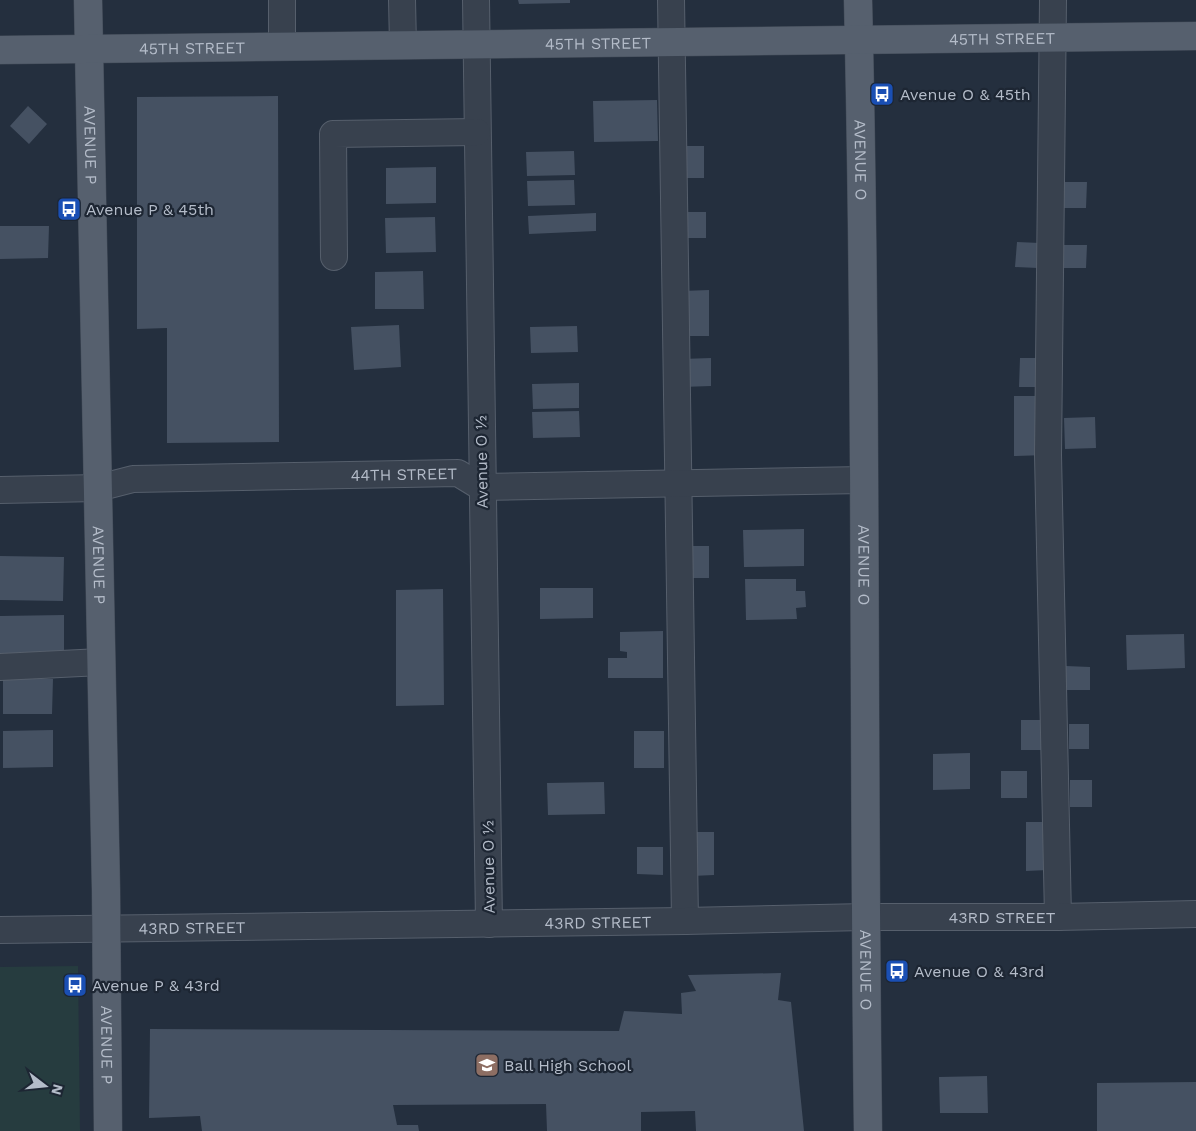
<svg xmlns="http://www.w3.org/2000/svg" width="1196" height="1131" font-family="'Work Sans',sans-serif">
<rect width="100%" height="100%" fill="#242f3e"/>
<path fill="#263c3f" d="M78,966L80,1131H0V967Z"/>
<path fill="#455162" d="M518,0H570V3L519,4Z
M278,96L279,442L167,443V328L137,329V97Z
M657,100L658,141L594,142L593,101Z
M28,106L47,124L29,144L10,126Z
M680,146H704V178H680Z
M574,151L575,175L527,176L526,152Z
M436,167V203L386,204V168Z
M574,180L575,205L528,206L527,181Z
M1062,182H1087L1086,208H1062Z
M681,212H706V238H681Z
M596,213V231L529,234L528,216Z
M435,217L436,252L386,253L385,218Z
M0,226H49L48,258L0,259Z
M1017,242L1040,243L1038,268L1015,267Z
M1063,245H1087L1086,268H1063Z
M423,271L424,309H375V272Z
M709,290V336H682V291Z
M399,325L401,367L354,370L351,327Z
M577,326L578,352L531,353L530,327Z
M711,358V386L682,387V359Z
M1020,358H1044L1045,387H1019Z
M579,383V408L533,409L532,384Z
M1014,396H1046V455L1014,456Z
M579,411L580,437L533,438L532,412Z
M1095,417L1096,448L1065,449L1064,418Z
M804,529V566L744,567L743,530Z
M685,546H709V578H685Z
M0,556L64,557L63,601L0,600Z
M745,579H796V591H805L806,607L796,608L797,619L746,620Z
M540,588H593V618L540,619Z
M443,589L444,705L396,706V590Z
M64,615V658L0,659V616Z
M663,631V678H608V658H627V652L620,651V632Z
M1184,634L1185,668L1127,670L1126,635Z
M1066,666L1090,667V690H1066Z
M3,678L53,679L52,714H3Z
M1021,720H1045V750H1021Z
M1069,724H1089V749H1069Z
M53,730V767L3,768V731Z
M634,731H664V768H634Z
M970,753V789L933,790V754Z
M1001,771H1027V798H1001Z
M1070,780H1092V807H1070Z
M604,782L605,814L548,815L547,783Z
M1026,822H1047L1048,870L1026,871Z
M692,832H714V875L692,876Z
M637,847H663V875L637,874Z
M781,973L778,1000L791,1002L804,1131H696L695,1111L641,1112V1131H547L546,1104L393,1105L397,1125H418L419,1131H202L200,1116L149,1118L150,1029L619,1031L624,1011L682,1014L681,993L696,991L688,975Z
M987,1076L988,1113H940L939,1077Z
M1196,1082V1131H1097V1083Z"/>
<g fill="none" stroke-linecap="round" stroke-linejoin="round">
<g stroke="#565f6c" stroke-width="28">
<g id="minor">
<path d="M402,0L403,45"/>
<path d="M476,0L489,924"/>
<path d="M671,0L685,921"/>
<path d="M1053,0L1048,455L1058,917"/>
<path d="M282,47V0"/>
<path d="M334,257L333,134L477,132"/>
<path id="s1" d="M0,490L98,488L133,479L458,473L481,487L864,480"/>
<path d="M0,667L101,662"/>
<path id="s2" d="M0,930L685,921L865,917H1058L1196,914"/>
</g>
</g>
<g stroke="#414a57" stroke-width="29">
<g id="major">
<path id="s3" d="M88,0L106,890L108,1131"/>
<path id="s4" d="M858,0C867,377 863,754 868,1131"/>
<path id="s5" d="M0,50L1196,36"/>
</g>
</g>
<use href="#minor" stroke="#38414e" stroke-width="26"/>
<use href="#major" stroke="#56606e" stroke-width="28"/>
</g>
<defs>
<g id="bus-square" transform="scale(1.25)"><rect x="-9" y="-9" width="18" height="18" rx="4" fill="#1a4fb4" stroke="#1d2633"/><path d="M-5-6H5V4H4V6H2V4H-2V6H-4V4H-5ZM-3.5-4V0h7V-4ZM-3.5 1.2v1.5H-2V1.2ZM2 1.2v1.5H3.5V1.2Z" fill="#fff"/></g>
<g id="school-square" transform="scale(1.25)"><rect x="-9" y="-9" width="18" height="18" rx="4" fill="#8d6e63" stroke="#1d2633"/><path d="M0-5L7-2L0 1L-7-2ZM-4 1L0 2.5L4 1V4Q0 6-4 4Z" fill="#fff"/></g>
</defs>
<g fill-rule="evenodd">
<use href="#bus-square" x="882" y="94"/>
<use href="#bus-square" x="69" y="209"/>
<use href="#bus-square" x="897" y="971"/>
<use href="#bus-square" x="75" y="985"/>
<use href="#school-square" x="487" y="1065"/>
</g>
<g text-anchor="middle" stroke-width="4.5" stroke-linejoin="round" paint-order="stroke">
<g font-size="16" fill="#b4bcc9" stroke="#1d2633">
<text dy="6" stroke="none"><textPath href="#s5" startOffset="1002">45TH STREET</textPath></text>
<text dy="6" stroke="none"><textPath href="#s5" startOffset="598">45TH STREET</textPath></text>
<text dy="6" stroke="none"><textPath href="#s5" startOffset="192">45TH STREET</textPath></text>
<text dy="6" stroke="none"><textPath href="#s3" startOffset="145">AVENUE P</textPath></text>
<text dy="6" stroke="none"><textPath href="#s4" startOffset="160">AVENUE O</textPath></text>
<text transform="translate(481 462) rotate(-91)" y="6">Avenue O ½</text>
<text dy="6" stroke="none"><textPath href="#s1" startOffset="405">44TH STREET</textPath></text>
<text dy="6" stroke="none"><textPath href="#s3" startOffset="565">AVENUE P</textPath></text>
<text dy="6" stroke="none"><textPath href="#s4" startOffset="565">AVENUE O</textPath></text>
<text transform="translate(488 867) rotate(-91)" y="6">Avenue O ½</text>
<text dy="6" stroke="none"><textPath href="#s2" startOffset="1002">43RD STREET</textPath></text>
<text dy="6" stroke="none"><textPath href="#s2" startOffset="598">43RD STREET</textPath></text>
<text dy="6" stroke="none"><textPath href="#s2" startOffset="192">43RD STREET</textPath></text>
<text dy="6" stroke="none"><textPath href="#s4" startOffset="970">AVENUE O</textPath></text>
<text dy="6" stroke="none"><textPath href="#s3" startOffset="1045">AVENUE P</textPath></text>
</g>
<g font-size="16" fill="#b4bcc9" stroke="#1d2633" text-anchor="start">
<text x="900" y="100">Avenue O &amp; 45th</text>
<text x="86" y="215">Avenue P &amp; 45th</text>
<text x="914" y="977">Avenue O &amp; 43rd</text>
<text x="92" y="991">Avenue P &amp; 43rd</text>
<text x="504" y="1071">Ball High School</text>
</g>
</g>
<g transform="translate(45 1086) rotate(106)" stroke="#1d2633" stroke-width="4" paint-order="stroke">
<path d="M0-4L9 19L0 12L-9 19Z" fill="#b4bcc9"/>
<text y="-8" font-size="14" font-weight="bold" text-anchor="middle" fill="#b4bcc9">N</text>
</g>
</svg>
